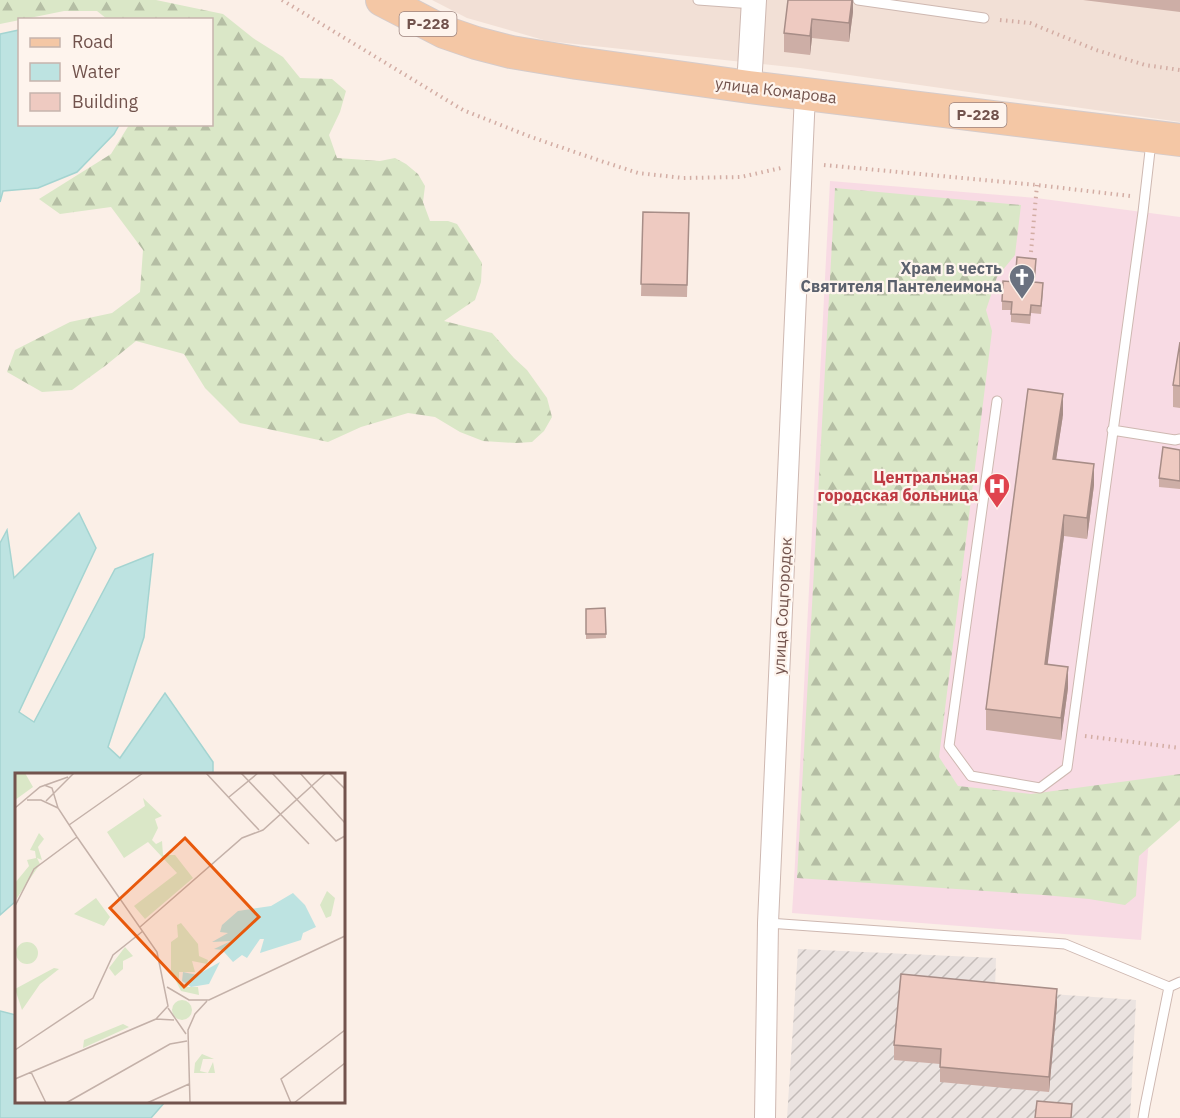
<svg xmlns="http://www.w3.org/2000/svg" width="1180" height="1118" font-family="'IBM Plex Sans',sans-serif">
<defs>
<pattern id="industrial-furrows" width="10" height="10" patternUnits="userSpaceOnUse" patternTransform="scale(1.5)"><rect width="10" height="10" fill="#ebe3e0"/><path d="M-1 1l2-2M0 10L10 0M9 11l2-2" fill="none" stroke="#c3bbb8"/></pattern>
<pattern id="forest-firs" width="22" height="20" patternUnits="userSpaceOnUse" patternTransform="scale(1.5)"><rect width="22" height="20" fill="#dae7c7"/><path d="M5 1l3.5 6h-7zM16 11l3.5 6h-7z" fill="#b5bea4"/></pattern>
</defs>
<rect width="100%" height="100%" fill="#fbefe7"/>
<path fill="#f2e0d6" d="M432,0H1180V122L800,68L547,41L467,18Z"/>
<path fill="url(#industrial-furrows)" d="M798,949L996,958L995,990L1136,1000L1130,1118H787Z"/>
<path fill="#f8dbe4" d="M830,181L1036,198L1180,217V804L1152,801L1141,940L792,913L794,882Z"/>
<path fill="url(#forest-firs)" d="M0,0H156L223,14L253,38L283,57L300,78L332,79L346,91L340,112L329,135L337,158L380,161L395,158L406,164L418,174L425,186L423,202L430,221H448L457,224L482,263L481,282L475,300L444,321L492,333L514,358L527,370L547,398L552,417L544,431L532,442L516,443L483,441L460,432L435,417L408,413L361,427L328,442L240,423L205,388L184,354L136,341L105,366L72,390L42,392L7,372L15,350L70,322L112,313L140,292L143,250L111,207L60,214L39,199L111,154L129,125L212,124V20L107,19L97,11H64L0,24Z
M835,188L1021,205L1015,255L997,277L986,310L992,331L939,757L958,786L1031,794L1180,774V820L1139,856L1136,896L1125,905L1089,899L1043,895L797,878Z"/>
<path fill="#bde3e1" stroke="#a4d4d1" stroke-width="1.5" d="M19,30L20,124L119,125L114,134L77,172L38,188L3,191L0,202V34Z
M79,513L96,548L19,712L34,722L115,569L153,554L144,637L108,747L120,758L165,693L213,762V774H16V901L0,915V543L7,530L14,578Z
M0,1011L16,1015V1102H165L151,1118H0Z"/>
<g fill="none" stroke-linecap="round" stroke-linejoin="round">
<g stroke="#ceb8b1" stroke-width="11">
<path id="service" d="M698,0L754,4
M858,0L984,18
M997,401L949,746L971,776L1040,788L1067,768L1143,212L1151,142
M1112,430L1175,440L1180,439
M768,923L1065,944L1169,987L1145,1106L1143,1118
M1169,987L1180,982"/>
</g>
<g stroke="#ceb8b1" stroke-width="22">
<path id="minor" d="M765,1118L768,923L805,94"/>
</g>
<g stroke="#ceb8b1" stroke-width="26">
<path id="tertiary" d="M749,87L754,0"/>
</g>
<g stroke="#d5cbca" stroke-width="34">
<path id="primary" d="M382,0L444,32L476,43L511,52L577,63L749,87L1180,140"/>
</g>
<path stroke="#d3ada4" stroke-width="4" stroke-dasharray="1.5 4.5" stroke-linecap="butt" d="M282,0L463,110L531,137L601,161L638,173L683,178L741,177L781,168
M1000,20L1030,23L1096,50L1145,65L1180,70
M824,165L1037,185L1130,196
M1031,252L1037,185
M1085,736L1180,748"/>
<use href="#service" stroke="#fff" stroke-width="9"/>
<use href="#minor" stroke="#fff" stroke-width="20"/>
<use href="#tertiary" stroke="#fff" stroke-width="24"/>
<use href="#primary" stroke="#f4c7a5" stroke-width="32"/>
</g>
<path fill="#cdaea6" d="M788,0H853V12L849,42L812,38L810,55L784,52V33Z
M1083,0H1180V12Z
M643,212L689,213L687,297L641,296Z
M1036,267L1034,282L1043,291L1041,314L1031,313L1030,324L1011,322V310H1002V301Z
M1180,342V408L1173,407V385Z
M1063,415L1056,459L1094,485L1087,539L1064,536L1047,665L1068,688L1061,740L986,730V709Z
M1180,450V489L1159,487V478Z
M605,608L606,638L586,639V609Z
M1057,1004L1049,1092L940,1082V1064L894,1060V1045Z"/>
<path fill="#a78d87" d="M852,0H853V12L849,42V23Z
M812,19V38L810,55V36Z
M1063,394V415L1053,480V459Z
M1094,464V485L1087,539V518Z
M1064,515V536L1045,685V664Z
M1068,667V688L1061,740V718Z
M1057,989V1004L1049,1092V1077Z"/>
<path fill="#eecac1" stroke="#a78d87" stroke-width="1.5" d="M788,0H852L849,23L812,19L810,36L784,33Z
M643,212L689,213L687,285L641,284Z
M1017,257L1036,259L1034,282L1043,283L1041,306L1031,305L1030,315L1011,314L1012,302L1002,301L1003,281L1015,282Z
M1180,342V386L1173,385Z
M1028,389L1063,394L1053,459L1094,464L1087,518L1064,515L1045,664L1068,667L1061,718L986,709Z
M1163,447L1180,450V481L1159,478Z
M605,608L606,634H586V609Z
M901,974L1057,989L1049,1077L940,1067L941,1049L894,1045Z
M1037,1101L1072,1104L1071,1118H1035Z"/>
<defs>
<g id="church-pin" transform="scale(1.35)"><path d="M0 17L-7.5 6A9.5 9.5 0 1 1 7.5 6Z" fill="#6b7280" stroke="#fef4ed"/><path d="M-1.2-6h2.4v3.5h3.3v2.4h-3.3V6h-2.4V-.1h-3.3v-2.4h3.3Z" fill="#fff"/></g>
<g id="hospital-pin" transform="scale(1.35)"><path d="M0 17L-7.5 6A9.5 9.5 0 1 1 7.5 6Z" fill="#e0444e" stroke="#fef4ed"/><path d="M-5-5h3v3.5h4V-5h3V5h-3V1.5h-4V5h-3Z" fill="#fff"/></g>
</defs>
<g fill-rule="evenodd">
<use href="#church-pin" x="1022" y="277"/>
<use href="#hospital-pin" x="997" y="486"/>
</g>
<g text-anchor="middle" stroke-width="4.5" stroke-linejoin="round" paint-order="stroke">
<g fill="#fef4ed" stroke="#9c837d" stroke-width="1.5">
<rect x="399.5" y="12" width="57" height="24" rx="4.5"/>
<rect x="949.5" y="103" width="57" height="24" rx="4.5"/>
</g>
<g font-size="15" font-weight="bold" fill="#72534d">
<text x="428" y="29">Р-228</text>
<text x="978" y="120">Р-228</text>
</g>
<g font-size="16" fill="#72534d" stroke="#fef4ed">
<text transform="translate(776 90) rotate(7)" y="6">улица Комарова</text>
<text transform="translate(782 606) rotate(-87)" y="6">улица Соцгородок</text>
</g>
<g font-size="16" font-weight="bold" fill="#5b616d" stroke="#fef4ed" text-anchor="end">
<text x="1002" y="274">Храм в честь<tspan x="1002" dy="18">Святителя Пантелеимона</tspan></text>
</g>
<g font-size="16" font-weight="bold" fill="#be3a42" stroke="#fef4ed" text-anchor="end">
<text x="978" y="483">Центральная<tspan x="978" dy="18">городская больница</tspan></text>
</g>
</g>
<g transform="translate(15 773)">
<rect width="330" height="330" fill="#fbefe7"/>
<path d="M1 180a11 11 0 1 1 22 0a11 11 0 1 1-22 0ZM157 237a10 10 0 1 1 20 0a10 10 0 1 1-20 0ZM108,251L114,254L68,275L69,267Z" fill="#dae7c7"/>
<path d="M0,0H10L18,14L0,27ZM128,25L147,43L140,46L143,55L137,67L141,71L147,68L148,82H160L178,105L130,146L119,133L162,100L133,69L109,85L92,59L130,33ZM24,60L29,66L23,74L27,87L22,85L25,91L0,128V110L14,93L12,87L21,85L20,78L15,77ZM312,118L320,125L316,143L311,145L305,132ZM81,125L95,144L89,153L59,141ZM166,150L183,171L184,183L193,187L192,191L177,188L180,199H164V207L173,214H183L184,222L166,218L156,198V169L163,164L162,152ZM110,174L118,183L108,188V196L100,203L94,195ZM39,195L44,196L25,211L7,237L0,216ZM187,281L199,286H188L185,298L193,300L198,289L200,300H179L180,290Z" fill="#dae7c7"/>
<path d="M278,120L290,132L301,154L288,160L286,167L245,180L249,166H245L232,185L227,182L218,189L209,179L204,180L207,177L199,176L216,168L197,169L213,160L205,159L207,152L223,138L256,133ZM205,189L194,211L176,214L167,208L168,199L182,202Z" fill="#bde3e1"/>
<path fill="none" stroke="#c4b1a9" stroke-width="1.5" d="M191,0L244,57M226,0L294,71M257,0L321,68L330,63M285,0L330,50M314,0L330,16M214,24L243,0M12,27H26L43,35M31,28L59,0M0,35L25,14L53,4M54,52L128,0M0,133L19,96L62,64M125,154L227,65L248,57L311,0M152,214L174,227H194L330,163M153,235L171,261M141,246L159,247M0,277L78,225L98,182L128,158M16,299L31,330M0,306L141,246L153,233L142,179L62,64L43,35L37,15L29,12M51,330L155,271L172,268M132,330L174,311M175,330L173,257L180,241L192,228M276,330L266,306L330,257M279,330L330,290"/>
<path fill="#e8590c" fill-opacity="0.15" stroke="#e8590c" stroke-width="3" d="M170,65L244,144L169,214L95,135Z"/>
<rect width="330" height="330" fill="none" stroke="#72534d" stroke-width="3"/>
</g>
<rect x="18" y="18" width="195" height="108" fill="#fef4ed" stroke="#c6b4ad" stroke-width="1.5"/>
<rect x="30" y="38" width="30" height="9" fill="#f4c7a5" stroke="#c6b4ad" stroke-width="1.5"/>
<text x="72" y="48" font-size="18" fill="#72534d">Road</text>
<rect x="30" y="63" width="30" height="18" fill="#bde3e1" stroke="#c6b4ad" stroke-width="1.5"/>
<text x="72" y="78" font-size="18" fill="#72534d">Water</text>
<rect x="30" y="93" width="30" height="18" fill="#eecac1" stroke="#c6b4ad" stroke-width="1.5"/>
<text x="72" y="108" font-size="18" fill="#72534d">Building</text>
</svg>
